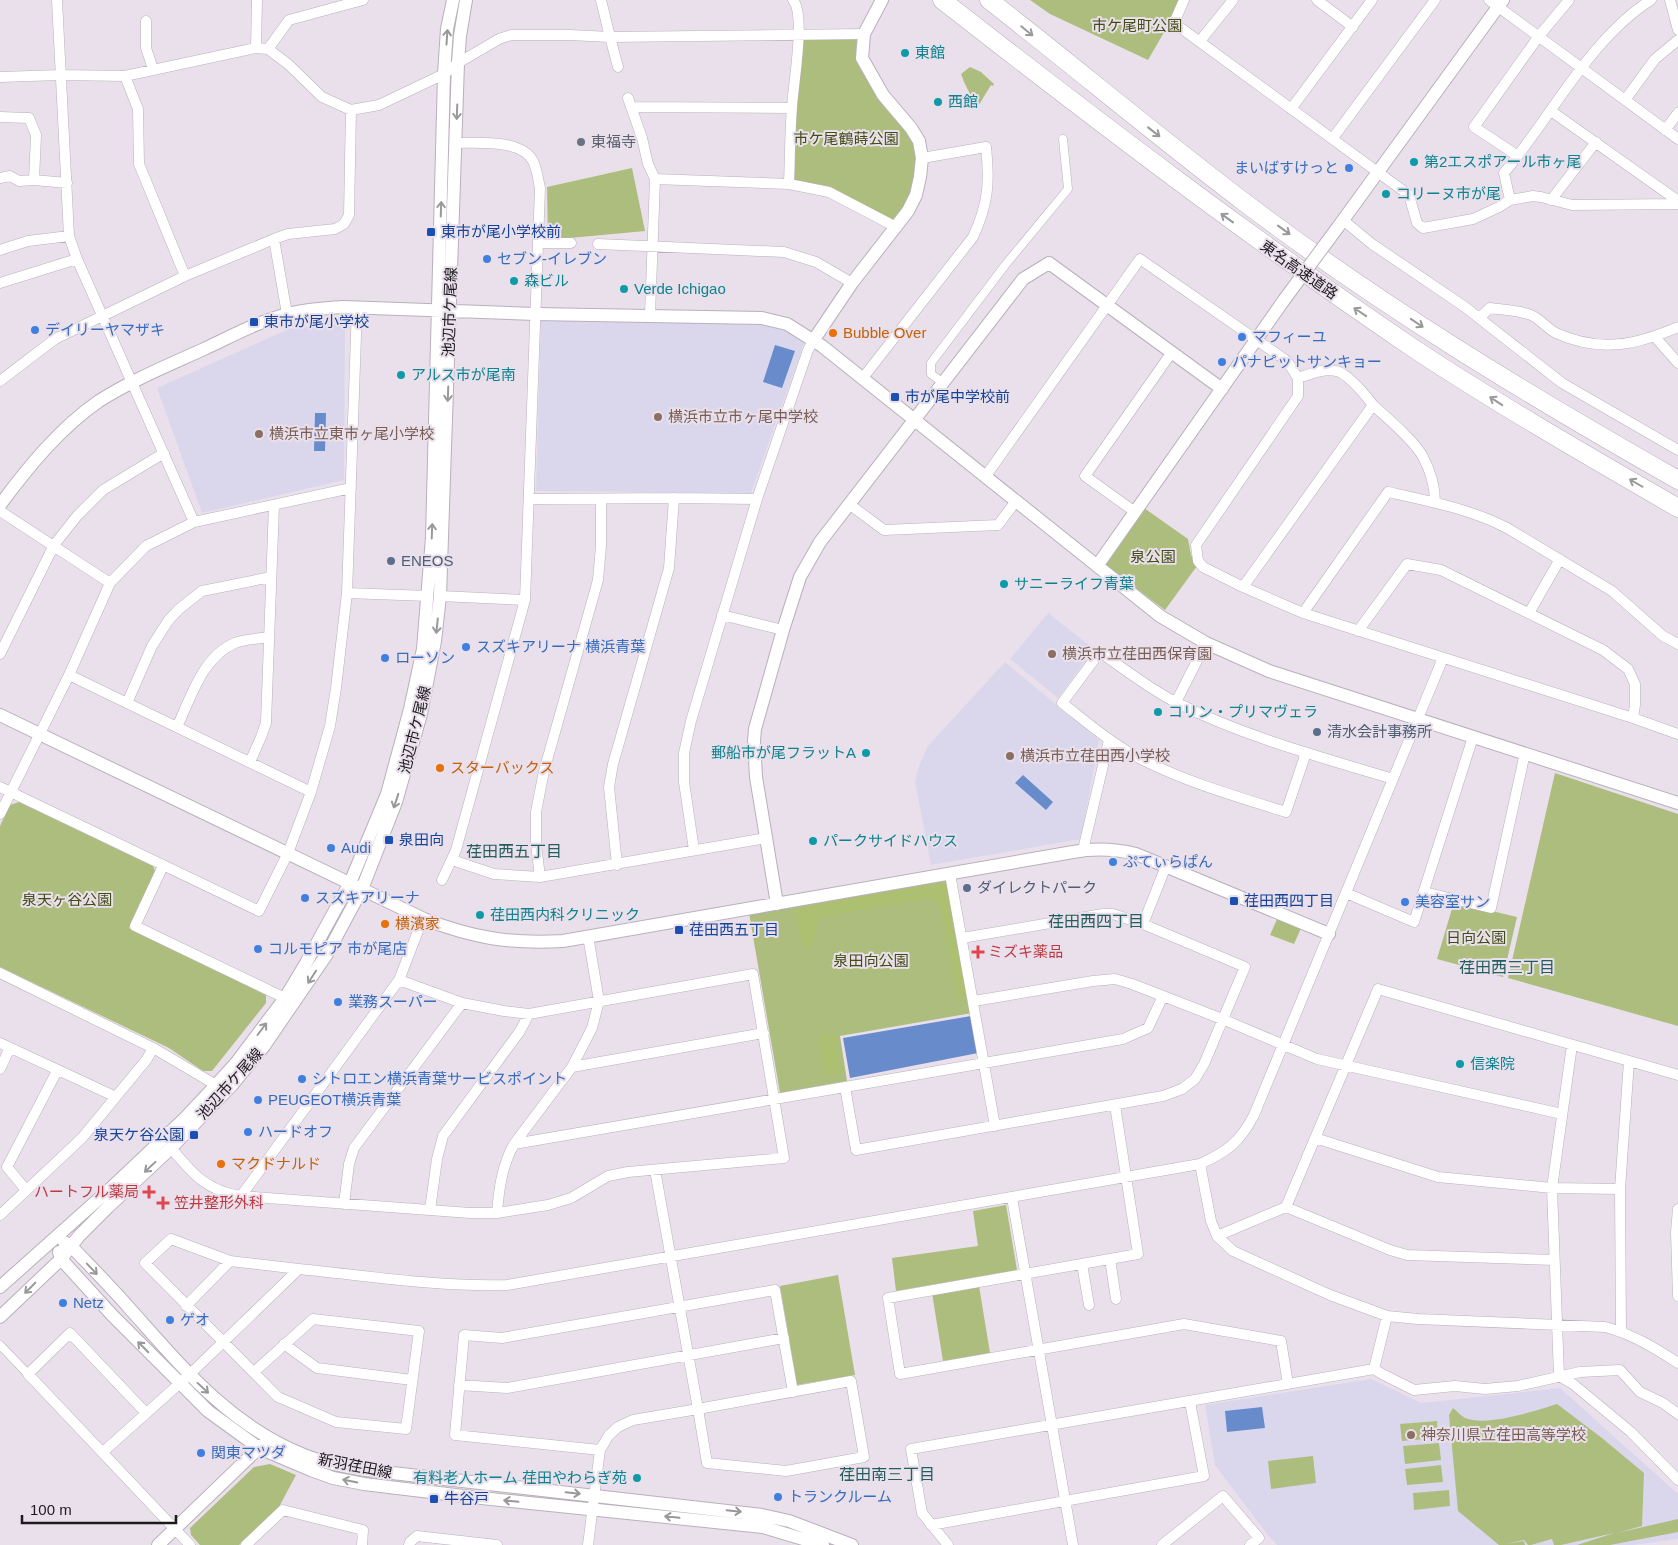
<svg xmlns="http://www.w3.org/2000/svg" width="1678" height="1545" font-family="Helvetica,'Noto Sans JP',sans-serif">
<rect width="100%" height="100%" fill="#e9e0eb"/>
<path fill="#dad7ed" d="M541,319L762,325L785,331L804,343L751,493L536,491Z
M345,323L344,480L202,513L157,388L289,329Z
M1048,613L1094,649L1058,698L1010,659Z
M1005,662L1099,740L1081,839L931,865L915,781L919,766L928,746Z
M1371,1379L1421,1403L1560,1388L1678,1494V1539L1633,1545H1277L1267,1534L1215,1465L1205,1405Z"/>
<path fill="#adbd7d" d="M1030,0H1180L1170,22L1148,60L1050,14Z
M864,34L862,59L911,128L922,176L896,227L829,192L789,184L799,35Z
M970,67L981,72L994,84L993,86L991,85L977,108L964,82L961,74Z
M632,168L645,231L548,240L547,187Z
M1144,508L1188,539L1191,555L1197,566L1165,610L1105,565Z
M1555,773L1678,814V1026L1508,978Z
M19,802L153,866L155,871L129,928L266,995V1003L212,1071H203L169,1048L0,967V826L10,805Z
M947,878L972,1013L840,1036L847,1081L780,1093L749,913Z
M1454,902L1517,917L1503,977L1437,959Z
M1278,917L1302,926L1294,944L1270,935Z
M1006,1205L1017,1270L896,1291L892,1258L978,1246L973,1211Z
M838,1275L855,1375L797,1385L780,1286Z
M979,1286L990,1353L943,1361L932,1293Z
M1557,1404L1602,1438L1644,1473L1642,1526L1617,1533L1678,1519V1532L1610,1545H1577L1614,1533L1561,1545H1554L1552,1539L1531,1545H1528L1524,1540L1506,1544L1524,1541L1525,1545H1499L1458,1511L1449,1415L1453,1408C1457,1411 1461,1416 1465,1418C1488,1427 1534,1411 1557,1404Z
M1437,1421L1438,1438L1402,1441L1400,1424Z
M1439,1443L1441,1460L1405,1464L1403,1446Z
M1313,1456L1316,1483L1271,1489L1268,1461Z
M270,1464L296,1475L279,1507L239,1545H200L191,1535L190,1528L254,1467Z
M1441,1465L1443,1482L1407,1485L1405,1469Z
M1449,1490L1450,1506L1414,1510L1413,1493Z"/>
<path fill="#adc072" d="M946,879L967,994L964,996H957L940,905L929,898L824,917L815,927L814,944L809,948L802,946L795,906Z
M826,1033H832L835,1035L842,1073L825,1076L819,1038Z"/>
<path fill="#688bcb" d="M775,345L795,351L782,388L763,382Z
M315,413H326L325,451H314Z
M1023,775L1053,802L1046,810L1015,783Z
M971,1016L978,1053L850,1078L843,1038Z
M1262,1407L1265,1428L1227,1432L1225,1411Z"/>
<g fill="none" stroke-linecap="round" stroke-linejoin="round">
<g stroke="#b9b0bb" stroke-width="9">
<path id="pedestrian" d="M942,382L931,374V363L1006,264L1068,189L1063,139
M0,1345L28,1374"/>
</g>
<g stroke="#b9b0bb" stroke-width="11">
<path id="minor" d="M57,0L69,236L77,259L194,522
M1184,0L1174,23L1409,195L1417,223L1423,228L1473,219L1499,207L1510,200L1533,196L1541,197L1572,205L1678,204
M1317,0L1353,27
M1489,0L1678,139
M1670,0L1678,30
M146,21V48L153,69
M1200,41L1233,0
M256,48L257,0
M268,49L289,20L363,0
M618,67L610,37L864,34
M125,76L138,109L139,164L185,276
M0,77L60,75L125,76L256,48L268,49L288,64L322,97L351,110L379,105L444,74L458,63L499,39L511,35H570L610,37L601,0
M628,98L642,138L648,164L655,179L650,315
M1625,100L1655,59L1678,40
M631,107L792,108
M1291,109L1372,0
M1551,111L1678,201
M0,117L29,118L36,135L34,180
M1665,130L1678,113
M1333,138L1435,0
M1518,156L1474,127L1539,36L1569,0
M0,178L10,176L19,181L34,180L67,183
M655,179L789,184L829,192L896,227
M789,184C790,158 790,132 792,107C793,86 806,14 793,0
M1510,200L1504,173C1550,119 1590,38 1651,0
M1551,200L1596,142
M1343,220L1372,244L1465,307L1562,383L1678,450
M274,239L287,314
M538,243H571
M598,244L784,252L816,262L852,283
M0,250L28,241L69,236
M0,283L77,259
M1479,318L1490,308C1503,310 1519,310 1531,315C1540,319 1547,328 1556,333C1600,353 1636,345 1678,327
M1655,337L1678,363
M862,379L973,237C988,205 990,182 986,147L922,158
M0,381L55,339L185,276L274,239L288,234L335,229L344,224L349,215L351,110
M1373,405C1387,418 1415,441 1423,457C1430,470 1435,487 1435,502
M985,477L1140,259L1287,361L1298,378V396L1196,545L1198,561L1203,567L1243,587L1303,613L1633,718L1678,734
M530,499L674,498L757,499
M849,504L884,530L998,525L1016,501
M0,511L110,583
M1135,512L1085,476L1172,352
M1243,587L1373,405C1366,396 1348,373 1336,371C1324,368 1310,374 1298,378
M347,593L428,596
M440,596L525,600
M1303,613L1388,492C1429,501 1470,509 1507,528L1612,591L1663,636L1678,644
M1529,613L1560,559
M722,615L783,630
M1358,631L1407,564L1441,570L1603,650L1628,669L1635,684V705L1633,718
M0,654L54,545L77,516L103,490L164,453
M69,675L311,792
M1176,702L1206,643
M127,703L152,646L168,621L179,609L202,591L271,577
M177,727C191,697 203,656 235,643C245,639 258,639 269,637
M1306,753L1286,812C1238,797 1189,783 1143,760C1113,745 1088,723 1062,703L1100,652C1125,670 1150,689 1177,703C1246,737 1320,757 1393,779
M250,762L261,737L266,723L274,505
M0,787L259,911L288,853L311,792L330,726L336,688L347,593L357,307
M0,814L69,675L110,583L146,546L194,522L351,488
M694,850L684,782V753L691,721L757,499L808,350L813,341
M1083,850L1109,740
M452,860L494,874L540,877L766,838
M617,865L609,787L613,764L669,568L674,498
M163,866L135,926L285,998
M950,874L995,1126
M540,877L536,844V812L544,771L598,580L601,546V499
M442,880L456,850L525,600L540,188C538,179 537,169 533,161C521,139 477,143 456,143
M1424,892L1491,908L1525,753
M1346,893L1414,922L1473,737
M1143,924L1166,866
M418,931L399,980L462,1003
M962,938L1103,914H1113L1143,924L1245,967L1204,1064L1195,1079L1182,1089L1163,1096L856,1150L845,1087L1123,1039L1148,1028L1163,996
M0,973L155,1049L216,1085
M974,1001L1093,981L1115,979L1132,984L1222,1019L1317,1059L1562,1114
M0,1043L116,1097
M1572,1045L1552,1188L1559,1376L1573,1384L1631,1432L1678,1480
M572,1067L764,1033
M0,1069L10,1048
M1678,1075L1378,989L1286,1207L1217,1236L1233,1251L1330,1295L1387,1316L1418,1319L1605,1327C1632,1334 1655,1348 1678,1363
M1115,1105L1138,1254L888,1298L900,1374L1184,1324L1281,1341L1288,1384
M1315,1138L1438,1177L1552,1188L1620,1189
M514,1144L845,1087
M171,1148C192,1173 206,1191 241,1196L470,1213H497L548,1205L571,1198L608,1176L628,1172L784,1158L753,974L529,1014L504,1011L462,1003L354,1148L349,1164L344,1204
M1200,1164L1211,1221L1217,1236
M26,1190L7,1167L57,1071
M241,1196L399,980
M1012,1198L1073,1545
M1286,1207L1390,1250L1407,1255L1554,1260
M1678,1209L1676,1232L1678,1296
M430,1210L437,1159L443,1136L520,1031L529,1014
M497,1213C499,1188 502,1166 514,1144L572,1067L592,1028L599,1001L588,936
M0,1215L82,1138L147,1059L153,1048
M1110,1259L1116,1299
M1082,1264L1089,1305
M186,1306L230,1261
M1621,1331L1620,1189L1629,1061
M284,1344L317,1368L412,1380
M1374,1369L1382,1374L1414,1390L1455,1386L1485,1389L1518,1386L1580,1372L1620,1370L1640,1392L1663,1403L1678,1414
M254,1372L313,1319L419,1331L406,1429L336,1422L278,1397L145,1263L171,1239L230,1261L299,1269
M851,1381L864,1457L786,1471L707,1463L698,1409Z
M459,1385L507,1388L784,1338
M146,1413L70,1333L28,1374L190,1545
M600,1450L455,1435L464,1335L502,1338L775,1290L793,1392
M103,1452L189,1375L299,1269C369,1276 437,1287 507,1285L1200,1164C1227,1152 1240,1142 1254,1115L1443,658
M931,1525L1204,1476L1190,1402
M246,1545L283,1510L363,1530L362,1545
M409,1545L410,1542L417,1536L497,1545
M588,1545L600,1450L609,1435L618,1427L633,1420L698,1409L655,1170
M948,1545L922,1513L911,1449L1374,1369L1387,1316
M1162,1545L1223,1496L1259,1538L1250,1545"/>
</g>
<g stroke="#b9b0bb" stroke-width="14">
<path id="tertiary" d="M1338,227L1503,0
M813,341L852,283L908,211L916,195L920,177L922,158L919,141L911,128L883,95L862,58L864,34L882,0
M0,505C28,467 60,428 99,401C132,380 169,365 204,349C232,336 259,321 288,314C307,309 325,308 344,307L535,314L762,318L787,324L822,346L1160,616L1206,643L1269,671L1678,803
M1097,566L1284,300
M0,715L424,919C474,938 509,944 563,941L1073,852C1095,848 1115,849 1136,854L1329,934
M777,904L756,777L754,741L755,729L783,630L800,577L820,542L1023,279L1049,263L1222,389
M64,1242L71,1246C91,1267 112,1288 131,1310C183,1368 229,1425 304,1455C324,1463 345,1467 366,1470L762,1515L789,1521L852,1545
M59,1252L61,1259L112,1315L208,1411L259,1448L311,1470L333,1478L364,1484L472,1497L763,1527L823,1545
M0,1287L111,1188L184,1119L216,1085L236,1063L285,998L306,963L350,883L387,794L410,709L423,649L432,537L444,74L447,29L453,0
M0,1317L61,1259L79,1236L108,1207L171,1148L232,1085L264,1046L327,954L362,889L396,802L421,714L435,641L440,596L458,63L460,36L466,0
M158,1545L264,1443"/>
</g>
<g stroke="#b9b0bb" stroke-width="19">
<path id="motorway" d="M942,0C1097,121 1253,240 1416,350C1501,406 1590,457 1678,508
M989,0C1075,67 1158,137 1244,202C1381,306 1528,395 1678,480"/>
</g>
<use href="#pedestrian" stroke="#fff" stroke-width="8"/>
<use href="#minor" stroke="#fff" stroke-width="10"/>
<use href="#tertiary" stroke="#fff" stroke-width="12"/>
<use href="#motorway" stroke="#fff" stroke-width="18"/>
<g stroke="#b9b0bb" stroke-width="14" stroke-linecap="butt">
<path id="tertiary-bridge" d="M1284,300L1338,227"/>
</g>
<use href="#tertiary-bridge" stroke="#fff" stroke-width="12"/>
</g>
<defs><path id="oneway-shaft" d="M-6 0H5M1.5-3L5.5 0L1.5 3" fill="none" stroke-width="1.6" stroke-linecap="round" stroke-linejoin="round" transform="scale(1.25)"/></defs>
<g stroke="#99989a">
<use href="#oneway-shaft" transform="translate(1027 31) rotate(39)"/>
<use href="#oneway-shaft" transform="translate(447 37) rotate(-86)"/>
<use href="#oneway-shaft" transform="translate(457 112) rotate(92)"/>
<use href="#oneway-shaft" transform="translate(1154 132) rotate(38)"/>
<use href="#oneway-shaft" transform="translate(441 209) rotate(-88)"/>
<use href="#oneway-shaft" transform="translate(1227 218) rotate(-144)"/>
<use href="#oneway-shaft" transform="translate(1284 230) rotate(36)"/>
<use href="#oneway-shaft" transform="translate(1360 312) rotate(-146)"/>
<use href="#oneway-shaft" transform="translate(1417 323) rotate(34)"/>
<use href="#oneway-shaft" transform="translate(448 394) rotate(92)"/>
<use href="#oneway-shaft" transform="translate(1496 401) rotate(-147)"/>
<use href="#oneway-shaft" transform="translate(1636 483) rotate(-150)"/>
<use href="#oneway-shaft" transform="translate(432 531) rotate(-88)"/>
<use href="#oneway-shaft" transform="translate(437 626) rotate(96)"/>
<use href="#oneway-shaft" transform="translate(396 801) rotate(108)"/>
<use href="#oneway-shaft" transform="translate(312 977) rotate(123)"/>
<use href="#oneway-shaft" transform="translate(262 1029) rotate(-53)"/>
<use href="#oneway-shaft" transform="translate(150 1167) rotate(137)"/>
<use href="#oneway-shaft" transform="translate(92 1269) rotate(46)"/>
<use href="#oneway-shaft" transform="translate(30 1288) rotate(135)"/>
<use href="#oneway-shaft" transform="translate(143 1347) rotate(-135)"/>
<use href="#oneway-shaft" transform="translate(203 1388) rotate(43)"/>
<use href="#oneway-shaft" transform="translate(350 1481) rotate(-169)"/>
<use href="#oneway-shaft" transform="translate(573 1493) rotate(6)"/>
<use href="#oneway-shaft" transform="translate(511 1501) rotate(-174)"/>
<use href="#oneway-shaft" transform="translate(734 1511) rotate(6)"/>
<use href="#oneway-shaft" transform="translate(672 1517) rotate(-174)"/>
</g>
<g fill="#0f9aa8" stroke="#e9e0eb" stroke-width="2">
<circle cx="905" cy="53" r="5"/>
<circle cx="938" cy="102" r="5"/>
<circle cx="1414" cy="162" r="5"/>
<circle cx="1386" cy="194" r="5"/>
<circle cx="514" cy="281" r="5"/>
<circle cx="624" cy="289" r="5"/>
<circle cx="401" cy="375" r="5"/>
<circle cx="1004" cy="584" r="5"/>
<circle cx="1158" cy="712" r="5"/>
<circle cx="866" cy="753" r="5"/>
<circle cx="813" cy="841" r="5"/>
<circle cx="480" cy="915" r="5"/>
<circle cx="1460" cy="1064" r="5"/>
<circle cx="637" cy="1478" r="5"/>
</g>
<circle fill="#6b7280" stroke="#e9e0eb" stroke-width="2" cx="581" cy="142" r="5"/>
<g fill="#3f7fe0" stroke="#e9e0eb" stroke-width="2">
<circle cx="1349" cy="168" r="5"/>
<circle cx="487" cy="259" r="5"/>
<circle cx="35" cy="330" r="5"/>
<circle cx="1242" cy="337" r="5"/>
<circle cx="1222" cy="362" r="5"/>
<circle cx="466" cy="647" r="5"/>
<circle cx="385" cy="658" r="5"/>
<circle cx="331" cy="848" r="5"/>
<circle cx="1113" cy="862" r="5"/>
<circle cx="305" cy="898" r="5"/>
<circle cx="1405" cy="902" r="5"/>
<circle cx="258" cy="949" r="5"/>
<circle cx="338" cy="1002" r="5"/>
<circle cx="302" cy="1079" r="5"/>
<circle cx="258" cy="1100" r="5"/>
<circle cx="248" cy="1132" r="5"/>
<circle cx="63" cy="1303" r="5"/>
<circle cx="170" cy="1320" r="5"/>
<circle cx="201" cy="1453" r="5"/>
<circle cx="778" cy="1497" r="5"/>
</g>
<g fill="#1a4fb4" stroke="#e9e0eb" stroke-width="2">
<rect x="426" y="227" width="10" height="10" rx="2.5"/>
<rect x="249" y="317" width="10" height="10" rx="2.5"/>
<rect x="890" y="392" width="10" height="10" rx="2.5"/>
<rect x="384" y="835" width="10" height="10" rx="2.5"/>
<rect x="1229" y="896" width="10" height="10" rx="2.5"/>
<rect x="674" y="925" width="10" height="10" rx="2.5"/>
<rect x="189" y="1130" width="10" height="10" rx="2.5"/>
<rect x="429" y="1494" width="10" height="10" rx="2.5"/>
</g>
<g fill="#e8710a" stroke="#e9e0eb" stroke-width="2">
<circle cx="833" cy="333" r="5"/>
<circle cx="440" cy="768" r="5"/>
<circle cx="385" cy="924" r="5"/>
<circle cx="221" cy="1164" r="5"/>
</g>
<g fill="#8d6e63" stroke="#e9e0eb" stroke-width="2">
<circle cx="658" cy="417" r="5"/>
<circle cx="259" cy="434" r="5"/>
<circle cx="1052" cy="654" r="5"/>
<circle cx="1010" cy="756" r="5"/>
<circle cx="1411" cy="1435" r="5"/>
</g>
<g fill="#5c6f8a" stroke="#e9e0eb" stroke-width="2">
<circle cx="391" cy="561" r="5"/>
<circle cx="1317" cy="732" r="5"/>
<circle cx="967" cy="888" r="5"/>
</g>
<g fill="#e0444e" stroke="#e9e0eb" stroke-width="2">
<path d="M975.5 944.5h5v5h5v5h-5v5h-5v-5h-5v-5h5z"/>
<path d="M146.5 1184.5h5v5h5v5h-5v5h-5v-5h-5v-5h5z"/>
<path d="M160.5 1195.5h5v5h5v5h-5v5h-5v-5h-5v-5h5z"/>
</g>
<g text-anchor="middle" stroke-width="4" stroke-linejoin="round" paint-order="stroke">
<g font-size="15" fill="#414d13" stroke="#e9e0eb">
<text x="1137" y="31">市ケ尾町公園</text>
<text x="846" y="144">市ケ尾鶴蒔公園</text>
<text x="1153" y="562">泉公園</text>
<text x="67" y="905">泉天ヶ谷公園</text>
<text x="1476" y="943">日向公園</text>
<text x="871" y="966">泉田向公園</text>
</g>
<g font-size="15" fill="#0d838f" stroke="#e9e0eb" text-anchor="start">
<text x="915" y="58">東館</text>
<text x="948" y="107">西館</text>
<text x="1424" y="167">第2エスポアール市ヶ尾</text>
<text x="1396" y="199">コリーヌ市が尾</text>
<text x="524" y="286">森ビル</text>
<text x="634" y="294">Verde Ichigao</text>
<text x="411" y="380">アルス市が尾南</text>
<text x="1014" y="589">サニーライフ青葉</text>
<text x="1168" y="717">コリン・プリマヴェラ</text>
<text x="856" y="758" text-anchor="end">郵船市が尾フラットA</text>
<text x="823" y="846">パークサイドハウス</text>
<text x="490" y="920">荏田西内科クリニック</text>
<text x="1470" y="1069">信楽院</text>
<text x="627" y="1483" text-anchor="end">有料老人ホーム 荏田やわらぎ苑</text>
</g>
<g font-size="15" fill="#5b616d" stroke="#e9e0eb" text-anchor="start">
<text x="591" y="147">東福寺</text>
</g>
<g font-size="15" fill="#366cbe" stroke="#e9e0eb" text-anchor="start">
<text x="1339" y="173" text-anchor="end">まいばすけっと</text>
<text x="497" y="264">セブン-イレブン</text>
<text x="45" y="335">デイリーヤマザキ</text>
<text x="1252" y="342">マフィーユ</text>
<text x="1232" y="367">パナピットサンキョー</text>
<text x="476" y="652">スズキアリーナ 横浜青葉</text>
<text x="395" y="663">ローソン</text>
<text x="341" y="853">Audi</text>
<text x="1123" y="867">ぷてぃらぱん</text>
<text x="315" y="903">スズキアリーナ</text>
<text x="1415" y="907">美容室サン</text>
<text x="268" y="954">コルモピア 市が尾店</text>
<text x="348" y="1007">業務スーパー</text>
<text x="312" y="1084">シトロエン横浜青葉サービスポイント</text>
<text x="268" y="1105">PEUGEOT横浜青葉</text>
<text x="258" y="1137">ハードオフ</text>
<text x="73" y="1308">Netz</text>
<text x="180" y="1325">ゲオ</text>
<text x="211" y="1458">関東マツダ</text>
<text x="788" y="1502">トランクルーム</text>
</g>
<g font-size="15" fill="#164399" stroke="#e9e0eb" text-anchor="start">
<text x="441" y="237">東市が尾小学校前</text>
<text x="264" y="327">東市が尾小学校</text>
<text x="905" y="402">市が尾中学校前</text>
<text x="399" y="845">泉田向</text>
<text x="1244" y="906">荏田西四丁目</text>
<text x="689" y="935">荏田西五丁目</text>
<text x="184" y="1140" text-anchor="end">泉天ケ谷公園</text>
<text x="444" y="1504">牛谷戸</text>
</g>
<g font-size="15" fill="#1d1a1e" stroke="#e9e0eb">
<text transform="translate(1299 270) rotate(35)" y="5">東名高速道路</text>
<text transform="translate(450 312) rotate(-88)" y="5">池辺市ケ尾線</text>
<text transform="translate(415 730) rotate(-76)" y="5">池辺市ケ尾線</text>
<text transform="translate(230 1084) rotate(-48)" y="5">池辺市ケ尾線</text>
<text transform="translate(355 1466) rotate(11)" y="5">新羽荏田線</text>
</g>
<g font-size="15" fill="#c56008" stroke="#e9e0eb" text-anchor="start">
<text x="843" y="338">Bubble Over</text>
<text x="450" y="773">スターバックス</text>
<text x="395" y="929">横濱家</text>
<text x="231" y="1169">マクドナルド</text>
</g>
<g font-size="15" fill="#785e54" stroke="#e9e0eb" text-anchor="start">
<text x="668" y="422">横浜市立市ヶ尾中学校</text>
<text x="269" y="439">横浜市立東市ヶ尾小学校</text>
<text x="1062" y="659">横浜市立荏田西保育園</text>
<text x="1020" y="761">横浜市立荏田西小学校</text>
<text x="1421" y="1440">神奈川県立荏田高等学校</text>
</g>
<g font-size="15" fill="#4e5e75" stroke="#e9e0eb" text-anchor="start">
<text x="401" y="566">ENEOS</text>
<text x="1327" y="737">清水会計事務所</text>
<text x="977" y="893">ダイレクトパーク</text>
</g>
<g font-size="15" fill="#be3a42" stroke="#e9e0eb" text-anchor="start">
<text x="988" y="957">ミズキ薬品</text>
<text x="139" y="1197" text-anchor="end">ハートフル薬局</text>
<text x="174" y="1208">笠井整形外科</text>
</g>
<g font-size="16" fill="#245e5e" stroke="#e9e0eb">
<text x="514" y="857">荏田西五丁目</text>
<text x="1096" y="927">荏田西四丁目</text>
<text x="1507" y="973">荏田西三丁目</text>
<text x="887" y="1480">荏田南三丁目</text>
</g>
</g>
<path d="M22 1515v8h154v-8" fill="none" stroke="#1d1a1e" stroke-width="2.5"/>
<text x="30" y="1515" font-size="15" fill="#1d1a1e" stroke="#e9e0eb" stroke-width="4" paint-order="stroke">100 m</text>
</svg>
